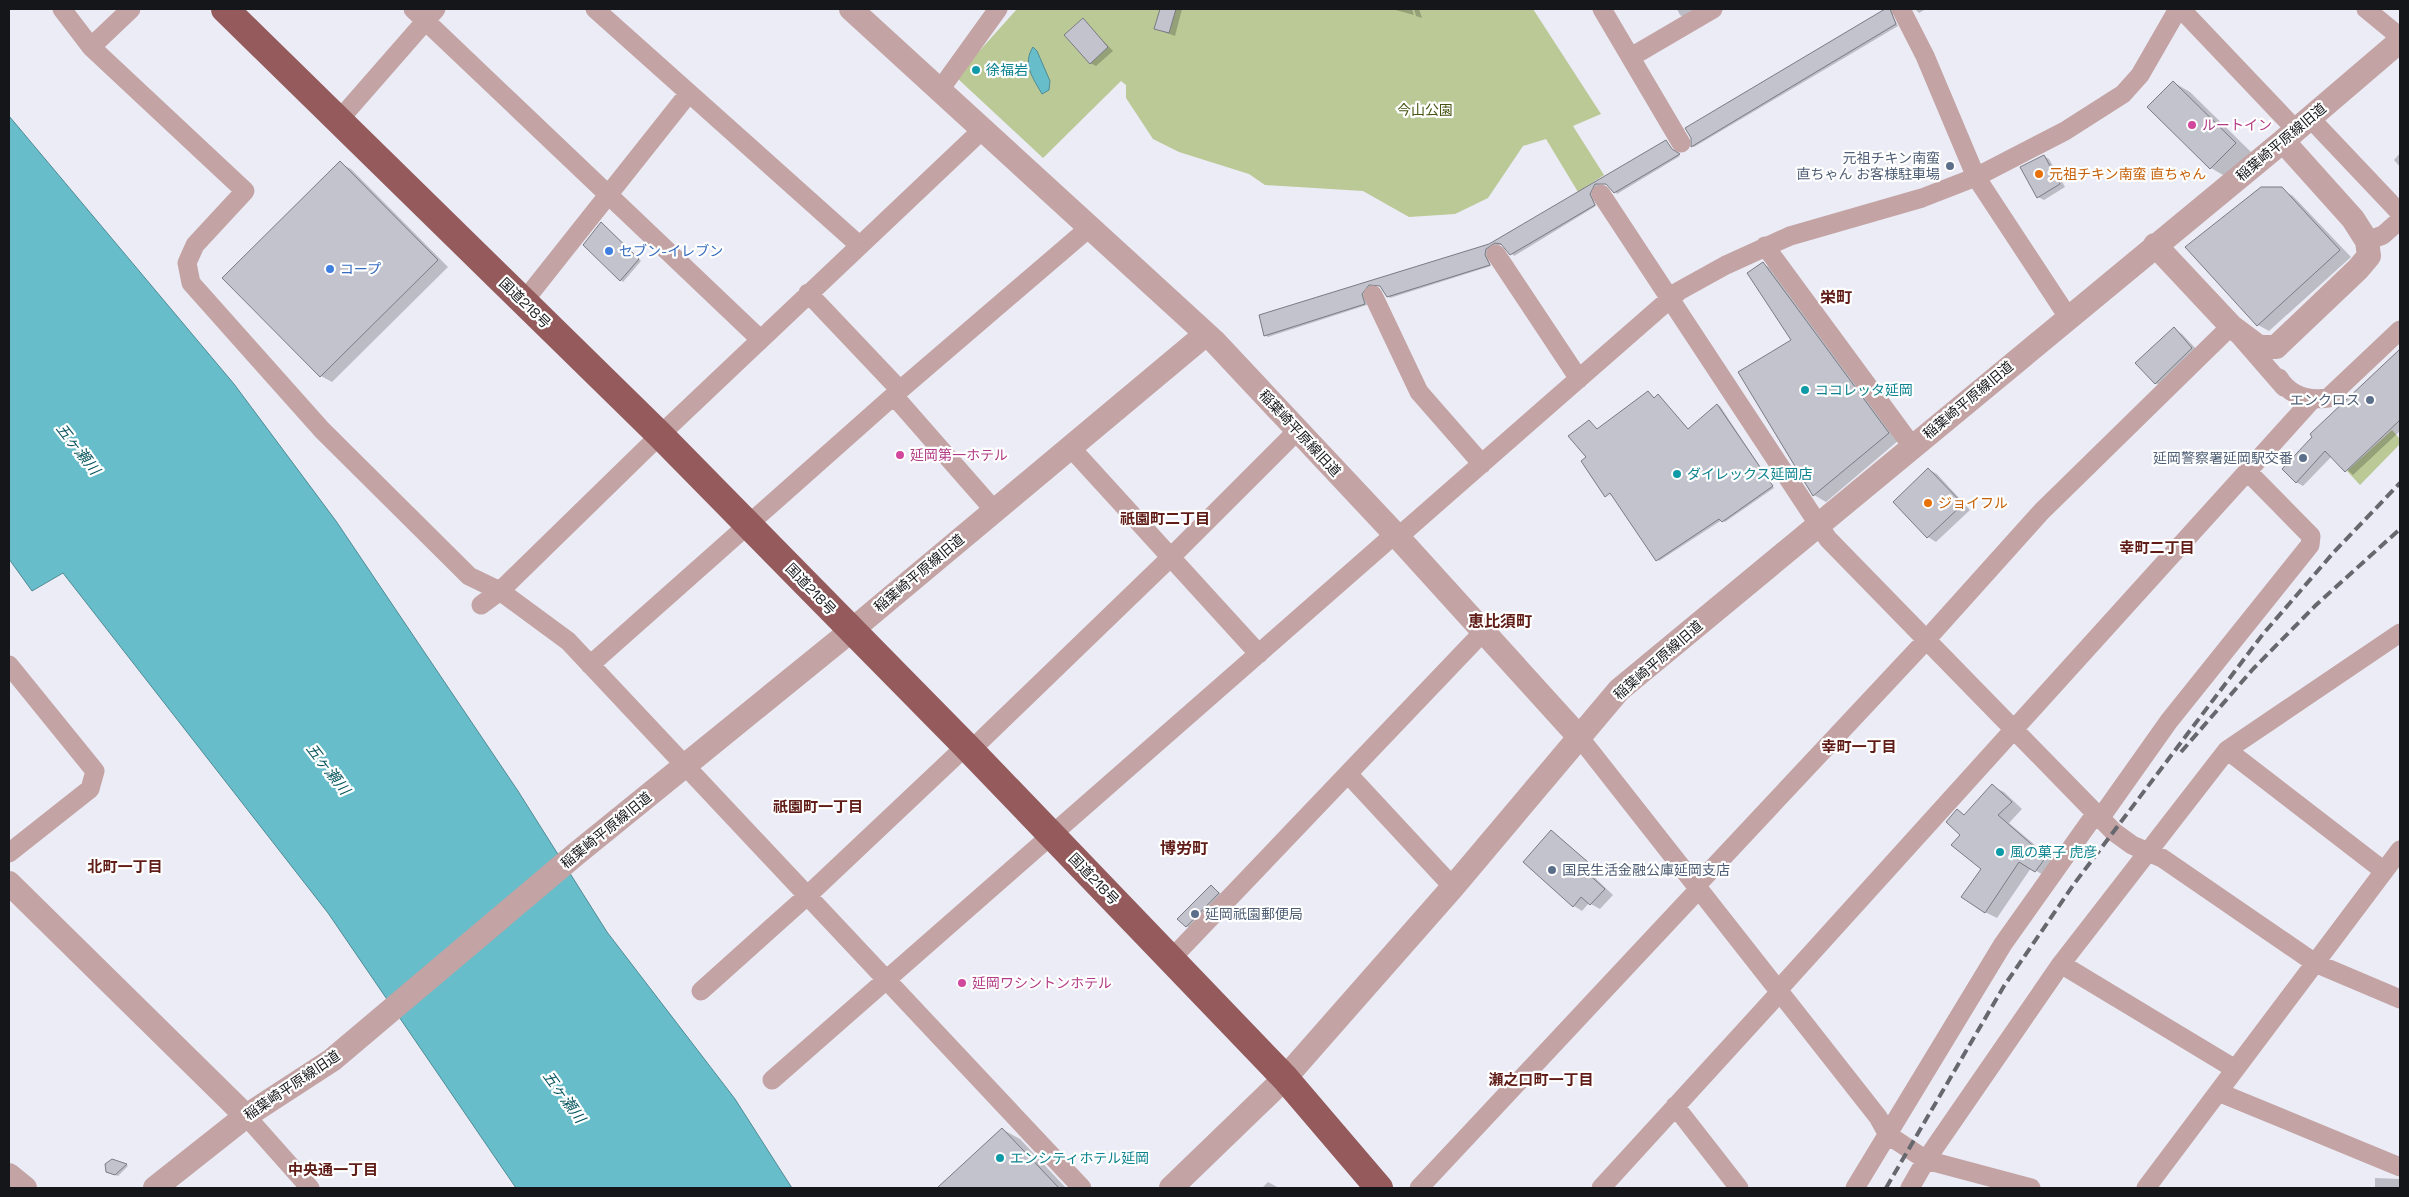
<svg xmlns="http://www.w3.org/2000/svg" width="2409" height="1197" font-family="'Space Grotesk','Noto Sans JP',sans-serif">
<rect width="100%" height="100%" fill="#ebecf6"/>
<path fill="#bac995" d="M1017,9H1533L1601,114L1573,126L1604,175L1578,192L1546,139L1523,146L1488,198L1455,214L1409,217L1363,191L1265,185L1249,174L1179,152L1153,139L1126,98V85L1121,81L1043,158L956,77Z
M2392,430L2400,439V444L2360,485L2347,471Z"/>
<path fill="#68bdca" stroke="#4f8b95" d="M1033,47L1037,51L1050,81L1049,90L1042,94C1033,78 1022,64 1033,47Z
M9,116L234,384L336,521L518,791L607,932L735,1099L792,1188H516L328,913L63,573L32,591L9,559Z"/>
<path fill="#0003" d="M1161,9H1182L1175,36L1156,29Z
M1392,9H1412L1414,15Z
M1414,9H1419L1422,18L1416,16Z
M1677,9H1706L1687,19L1680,15Z
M1887,9H1893V16L1898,26L1694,147L1692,146V137L1687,129Z
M1915,9H1926L1919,13Z
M1083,20L1113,51L1096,66L1090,63Z
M2173,82L2190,92L2252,153L2228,178L2211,168Z
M1666,141L1674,152L1680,156L1617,194L1608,184L1598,185L1592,196L1596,206L1514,256L1504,245H1493L1487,256L1491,266L1390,298L1381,286L1371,285L1364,295L1367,305L1268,337L1265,335L1260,316L1490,245Z
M2400,153V167L2394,160Z
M2044,156L2049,159L2065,187L2044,200L2038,197Z
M340,163L351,169L448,267L332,382L321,376Z
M2281,189L2293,196L2351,257L2269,331L2258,325Z
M604,225L641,261L623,282L584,245Z
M1763,264L1775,270L1899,440L1826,502L1814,495L1740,373L1793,341Z
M2174,329L2182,334L2200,353L2164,388L2155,383Z
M2400,351V431L2353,475L2332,456L2303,486L2296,482L2314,437L2311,434Z
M1648,392L1654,399L1660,397L1689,430L1718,405L1720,406L1774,488L1725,522L1722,520L1659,561L1612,494L1608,497L1615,490L1587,458L1597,430Z
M1928,469L1937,474L1970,510L1936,542L1928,537Z
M1992,786L2004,792L2022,809L2009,823L2057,864L2047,877L2031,868L1997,918L1985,912L1982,869L1961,835L1957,810L1965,815Z
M1551,831L1597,869L1592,875L1613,895L1600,909L1589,903L1582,911L1574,906Z
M1211,886L1224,896L1192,929L1186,926Z
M1002,1129L1020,1139L1066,1188H939Z
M112,1160L127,1165L128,1166L118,1176L110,1173Z
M2375,1178L2400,1179V1188H2375Z
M1268,1182L1277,1187L1278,1188H1262Z"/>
<path fill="#c2c3cd" stroke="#7a7b83" d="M1160,9H1176L1169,33L1154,29Z
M1885,9H1890L1896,24L1691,147V138L1685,128Z
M1083,18L1108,47L1090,64L1064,35Z
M2173,81L2236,143L2210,169L2147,107Z
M1666,140L1672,149L1680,154L1614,193L1606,184H1595L1590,194L1595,205L1510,255L1501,244L1495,243L1486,249L1485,255L1490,265L1387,297L1380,286L1369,285L1362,294L1365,304L1264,336L1259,315L1489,244Z
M2044,155L2060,184L2037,198L2020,167Z
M340,161L438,260L320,377L222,278Z
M2261,187H2282L2340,250L2257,326L2185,247Z
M601,222L639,259L620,281L583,245Z
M1763,262L1889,433L1813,496L1738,372L1791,340L1747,273Z
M2174,327L2192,348L2155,384L2135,363Z
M2400,349V420L2345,472L2325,451L2296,483L2282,469L2312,437L2310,434Z
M1648,391L1654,398L1658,394L1688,429L1717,404L1773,486L1722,522L1719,519L1656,561L1610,493L1605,497L1581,461L1586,457L1568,436L1589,420L1597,429Z
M1928,468L1963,504L1927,538L1893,502Z
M1992,784L2012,802L1998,815L2046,857L2035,872L2019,862L1985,913L1961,897L1981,869L1951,845L1960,835L1946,822L1957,809L1964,815Z
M1551,830L1589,863L1584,870L1605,889L1590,905L1581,897L1573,907L1523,862Z
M1211,885L1219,893L1186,927L1177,919Z
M1002,1128L1059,1188H937Z
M112,1159L127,1164L115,1175L106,1172L105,1164Z"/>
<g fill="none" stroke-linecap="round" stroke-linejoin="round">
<path stroke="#c3a3a3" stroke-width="19" d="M62,9L91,47L245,191L195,245L187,263L191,283L322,430L469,576L500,591L568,641L1082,1188
M413,9L760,339
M595,9L859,245
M1602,9L1681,143
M1901,9L1925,56L1976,177L2068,317
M2181,9L2296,130
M2366,9L2400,37
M91,47L131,9
M1631,57L1713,9
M939,91L998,9
M2310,118L2400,213
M339,120L436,9
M1601,194L1828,539L2114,832L2132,845L2162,858L2315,963L2400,999
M2367,241L2383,235L2400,220
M1765,246L1912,446
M1496,254L1579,379
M808,293L900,390
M1373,295L1419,392L1482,464
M524,301L689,93
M2279,378C2290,396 2307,401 2328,398L2400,330
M894,396L994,510
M1071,448L1259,654
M1398,537L1679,291L1726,265L1790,236L1922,198L1976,177L2065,131L2123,94L2140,75L2178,9
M481,605L500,591L660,435L982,130
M9,665L95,771L90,789L9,853
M590,665L900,390L1089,228
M1580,738L1878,1117L1888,1135L1926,1160L2031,1188
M2227,750L2384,871
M970,751L1171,557L1297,431
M1348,774L1453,887
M2101,817L2169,721L2310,545L2311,536L2248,472
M1696,886L1918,649L2042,511L2231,326L2284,387
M1171,959L1484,631
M2061,964L2235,1069
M1779,989L2312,400
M701,991L807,896L966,746
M772,1080L1395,534
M2218,1092L2400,1167
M1675,1106L1739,1188
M246,1116L310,1188
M1419,1188L1698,890
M1601,1188L1781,991
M1855,1188L2003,944L2096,813
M1910,1188L1926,1160L2061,964L2227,750L2400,633
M2146,1188L2400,850"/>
<path stroke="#c3a3a3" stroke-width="24" d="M851,9L1214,341L1395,534L1580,738
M2155,245L2231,326L2259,347H2276L2358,269L2369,256L2367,241L2353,219L2283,141
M9,883L246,1116
M9,1175L25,1188
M155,1188L246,1116L332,1060L576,854L852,630L1206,334
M1171,1188L1285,1078L1453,887L1619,690L2283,141L2400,41"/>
<path stroke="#945a5c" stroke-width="28" d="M225,9L660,435L966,746L1285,1078L1379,1188"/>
<path stroke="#67686e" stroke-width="4" stroke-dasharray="10 5" stroke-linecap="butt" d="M2181,752L2253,669L2316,605L2400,529
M1886,1188L2004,986L2074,884L2263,634L2334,552L2400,483"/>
</g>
<g fill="#0f9aa8" stroke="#fff" stroke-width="2">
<circle cx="976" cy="70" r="5"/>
<circle cx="1805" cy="390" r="5"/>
<circle cx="1677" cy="474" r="5"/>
<circle cx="2000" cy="852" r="5"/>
<circle cx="1000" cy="1158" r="5"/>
</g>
<g fill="#d1479c" stroke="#fff" stroke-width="2">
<circle cx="2192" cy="125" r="5"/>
<circle cx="900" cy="455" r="5"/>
<circle cx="962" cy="983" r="5"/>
</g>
<g fill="#5c6f8a" stroke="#fff" stroke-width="2">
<circle cx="1950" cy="166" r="5"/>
<circle cx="2370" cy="400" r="5"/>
<circle cx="2303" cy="458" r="5"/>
<circle cx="1552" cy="870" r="5"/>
<circle cx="1195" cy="914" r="5"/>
</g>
<g fill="#e8710a" stroke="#fff" stroke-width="2">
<circle cx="2039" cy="174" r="5"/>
<circle cx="1928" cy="503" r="5"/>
</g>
<g fill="#3f7fe0" stroke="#fff" stroke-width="2">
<circle cx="609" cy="251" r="5"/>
<circle cx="330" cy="269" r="5"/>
</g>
<g text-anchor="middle" stroke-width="4.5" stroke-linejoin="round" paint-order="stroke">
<g font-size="14" fill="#0d838f" stroke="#fff" text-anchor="start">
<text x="986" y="75">徐福岩</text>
<text x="1815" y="395">ココレッタ延岡</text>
<text x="1687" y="479">ダイレックス延岡店</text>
<text x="2010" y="857">風の菓子 虎彦</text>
<text x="1010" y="1163">エンシティホテル延岡</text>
</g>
<g font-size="14" fill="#455410" stroke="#fff">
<text x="1425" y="115">今山公園</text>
</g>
<g font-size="14" fill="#b23c85" stroke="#fff" text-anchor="start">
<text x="2202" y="130">ルートイン</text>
<text x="910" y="460">延岡第一ホテル</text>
<text x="972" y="988">延岡ワシントンホテル</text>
</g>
<g font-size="14" fill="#151619" stroke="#fff">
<text transform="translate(2281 142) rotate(-40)" y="5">稲葉崎平原線旧道</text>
<text transform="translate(525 303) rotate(44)" y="5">国道218号</text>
<text transform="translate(1968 400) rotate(-40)" y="5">稲葉崎平原線旧道</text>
<text transform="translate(1300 433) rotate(47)" y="5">稲葉崎平原線旧道</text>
<text transform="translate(919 573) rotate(-40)" y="5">稲葉崎平原線旧道</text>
<text transform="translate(811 589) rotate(46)" y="5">国道218号</text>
<text transform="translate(1658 660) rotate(-41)" y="5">稲葉崎平原線旧道</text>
<text transform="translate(606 830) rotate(-39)" y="5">稲葉崎平原線旧道</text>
<text transform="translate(1094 879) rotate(46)" y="5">国道218号</text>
<text transform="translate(292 1085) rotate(-34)" y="5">稲葉崎平原線旧道</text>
</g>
<g font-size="14" fill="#4e5e75" stroke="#fff" text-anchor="end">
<text x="1940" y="163">元祖チキン南蛮<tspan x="1940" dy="16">直ちゃん お客様駐車場</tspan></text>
<text x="2360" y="405">エンクロス</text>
<text x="2293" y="463">延岡警察署延岡駅交番</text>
<text x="1562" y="875" text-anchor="start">国民生活金融公庫延岡支店</text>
<text x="1205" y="919" text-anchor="start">延岡祇園郵便局</text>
</g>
<g font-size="14" fill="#c56008" stroke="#fff" text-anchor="start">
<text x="2049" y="179">元祖チキン南蛮 直ちゃん</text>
<text x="1938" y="508">ジョイフル</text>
</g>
<g font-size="14" fill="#366cbe" stroke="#fff" text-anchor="start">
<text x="619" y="256">セブン-イレブン</text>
<text x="340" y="274">コープ</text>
</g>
<g font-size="15" font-style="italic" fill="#0a5760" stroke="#fff">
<text transform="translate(78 449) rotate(52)" y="5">五ヶ瀬川</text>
<text transform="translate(328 769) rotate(52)" y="5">五ヶ瀬川</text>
<text transform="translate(564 1097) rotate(54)" y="5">五ヶ瀬川</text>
</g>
<g font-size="15" font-weight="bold" fill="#601c16" stroke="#fff">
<text x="1165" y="524">祇園町二丁目</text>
<text x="2157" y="553">幸町二丁目</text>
<text x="1859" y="752">幸町一丁目</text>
<text x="818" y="812">祇園町一丁目</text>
<text x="125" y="872">北町一丁目</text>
<text x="1541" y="1085">瀬之口町一丁目</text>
<text x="333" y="1175">中央通一丁目</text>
</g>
<g font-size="16" font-weight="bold" fill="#601c16" stroke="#fff">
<text x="1836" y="303">栄町</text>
<text x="1500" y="627">恵比須町</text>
<text x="1184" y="854">博労町</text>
</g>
</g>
<rect width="2409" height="1197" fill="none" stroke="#151619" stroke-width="20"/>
</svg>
